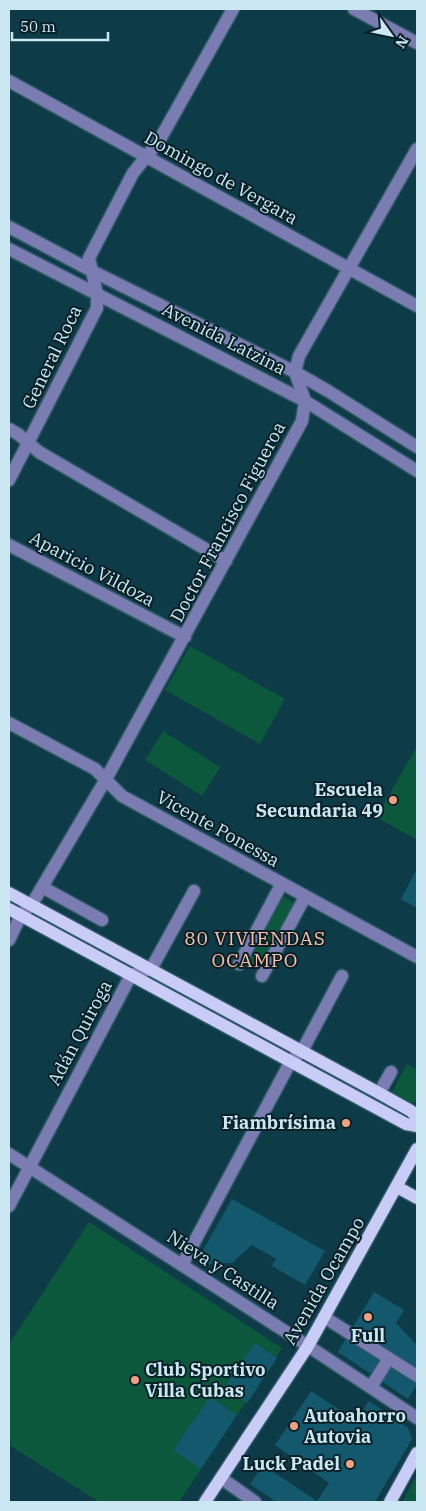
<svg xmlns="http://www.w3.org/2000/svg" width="426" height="1511" font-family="'IBM Plex Serif',serif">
<rect width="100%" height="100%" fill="#0e3b48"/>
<path fill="#0b583c" d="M190,646L285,699L260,744L165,690Z
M163,731L220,767L202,796L145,760Z
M417,746V840L376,817Z
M282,896L295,903L260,969L246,962Z
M407,1064L417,1070V1102L411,1103L392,1092Z
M89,1222L282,1348L179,1502H99L9,1445V1344Z
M417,1475V1502H402Z"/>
<path fill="#13586c" d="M415,872L417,873V908L401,899Z
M232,1199L325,1251L305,1285L272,1266L276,1259L252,1245L232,1263L205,1264L202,1252Z
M374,1292L404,1310L396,1323L417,1345V1385L408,1399L338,1352Z
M255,1343L277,1358L247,1403L225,1387Z
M311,1391L356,1421L369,1401L408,1428L412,1439L375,1502H276L250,1484L263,1465L317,1501L329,1483L275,1445Z
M210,1397L237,1415L201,1469L173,1450Z"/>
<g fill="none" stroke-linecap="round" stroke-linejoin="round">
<g stroke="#305a67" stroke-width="15">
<path id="minor" d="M354,9L417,43
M9,81L417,306
M9,227L92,271L295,372L328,391L417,447
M9,249L305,401L417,471
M9,429L18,434L39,452L226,561
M9,480L97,308V294L89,258L133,173L159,141L233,9
M9,545L185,637
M9,723L95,769L122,796L417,957
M42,887L102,920
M9,940L21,915L32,904L106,779L302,421L305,401L295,372L299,356L417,149
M239,964L282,883
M262,976L305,897
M379,1093L391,1072
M9,1154L308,1346L417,1418
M9,1206L131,975L151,969L194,891
M182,1265L291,1061L302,1051L342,976
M324,1317L417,1376
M371,1387L389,1358
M221,1478L255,1502"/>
</g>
<g stroke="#305a67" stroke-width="15">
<path id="major" d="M9,893L379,1093L411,1111L417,1117
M9,909L406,1124L417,1126
M397,1187L417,1198
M205,1502L308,1346L417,1149
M390,1502L417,1453"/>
</g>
<use href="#minor" stroke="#7b7cb2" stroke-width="12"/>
<use href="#major" stroke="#caccf8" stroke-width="12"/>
</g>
<g fill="#f2a07f" stroke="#082027" stroke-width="2">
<circle cx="393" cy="800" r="5"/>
<circle cx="346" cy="1123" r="5"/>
<circle cx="368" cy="1317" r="5"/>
<circle cx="135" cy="1380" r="5"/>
<circle cx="294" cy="1426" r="5"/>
<circle cx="350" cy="1464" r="5"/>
</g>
<g text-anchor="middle" stroke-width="4" stroke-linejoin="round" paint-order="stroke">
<g font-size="18" fill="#cbe7f2" stroke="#082027">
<text transform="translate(221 178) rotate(29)" y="6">Domingo de Vergara</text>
<text transform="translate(224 339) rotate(27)" y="6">Avenida Latzina</text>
<text transform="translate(52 357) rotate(-64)" y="6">General Roca</text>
<text transform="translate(228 522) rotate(-62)" y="6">Doctor Francisco Figueroa</text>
<text transform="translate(92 569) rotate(28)" y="6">Aparicio Vildoza</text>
<text transform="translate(218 829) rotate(29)" y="6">Vicente Ponessa</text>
<text transform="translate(80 1033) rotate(-62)" y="6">Adán Quiroga</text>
<text transform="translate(223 1270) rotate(33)" y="6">Nieva y Castilla</text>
<text transform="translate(324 1281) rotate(-60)" y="6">Avenida Ocampo</text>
</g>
<g font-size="18" font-weight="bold" fill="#cbe7f2" stroke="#082027" text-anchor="end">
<text x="383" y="796">Escuela<tspan x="383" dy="21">Secundaria 49</tspan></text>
<text x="336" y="1129">Fiambrísima</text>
<text x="368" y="1342" text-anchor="middle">Full</text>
<text x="145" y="1376" text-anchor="start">Club Sportivo<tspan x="145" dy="21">Villa Cubas</tspan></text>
<text x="304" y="1422" text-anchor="start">Autoahorro<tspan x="304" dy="21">Autovia</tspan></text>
<text x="340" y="1470">Luck Padel</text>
</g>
<g font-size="19" letter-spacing="1" fill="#ffc0a7" stroke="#082027">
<text x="255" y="945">80 VIVIENDAS<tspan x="255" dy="22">OCAMPO</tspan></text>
</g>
</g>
<rect width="426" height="1511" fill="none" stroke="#cbe7f2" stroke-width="20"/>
<g transform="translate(391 35) rotate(123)" stroke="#082027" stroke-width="4" paint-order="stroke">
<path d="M0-4L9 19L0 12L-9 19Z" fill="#cbe7f2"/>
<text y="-8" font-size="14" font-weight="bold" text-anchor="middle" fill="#cbe7f2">N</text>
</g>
<path d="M12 32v8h96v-8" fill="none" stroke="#cbe7f2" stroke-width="2.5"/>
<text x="20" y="32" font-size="15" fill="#cbe7f2" stroke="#082027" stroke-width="4" paint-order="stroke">50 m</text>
</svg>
